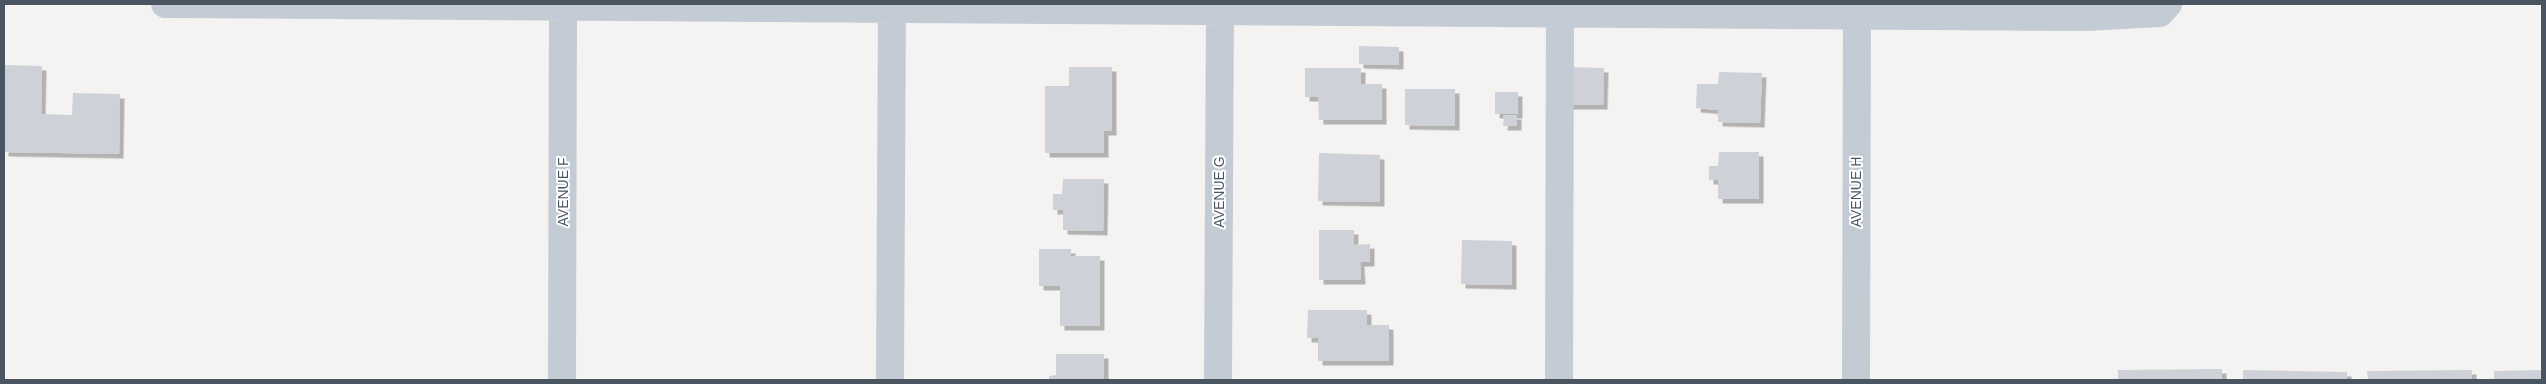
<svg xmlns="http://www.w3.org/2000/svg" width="2546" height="384" font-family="Arial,sans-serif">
<defs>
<filter id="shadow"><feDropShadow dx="4.5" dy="4.5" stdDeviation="0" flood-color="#0004"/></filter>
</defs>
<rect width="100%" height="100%" fill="#f5f3f2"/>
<path fill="#ced1d8" filter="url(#shadow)" d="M1359,46L1399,47V65L1359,64Z
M4,65L42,66L41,114L72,115L73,93L120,94L119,154L4,152Z
M1069,67H1112V131H1104V153H1045V86H1069Z
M1569,67L1604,68L1603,105H1568Z
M1305,68H1361V84H1382V120H1319L1318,97H1305Z
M1719,72L1762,73L1760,123L1718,122V110L1696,108L1697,84H1718Z
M1405,89H1455V126L1405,125Z
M1495,92H1518V114H1495Z
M1504,115H1517V126H1503Z
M1719,152H1759V199H1718V180H1709V166H1718Z
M1319,153L1380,155V202L1318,201Z
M1063,179H1104L1103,231L1063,230V210H1053V194H1062Z
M1319,230H1354V245L1370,244V262H1360L1361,280H1319Z
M1462,240L1512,241V285L1461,284Z
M1039,249H1071V256H1100V326H1060V286H1039Z
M1308,310H1367V325H1389V361H1318V338H1307Z
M1056,354H1104V380H1049V376L1056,375Z
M2222,369V380H2118V370Z
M2243,370L2347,372V380H2243Z
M2472,370V380H2368L2367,371Z
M2542,370V380H2494V371Z"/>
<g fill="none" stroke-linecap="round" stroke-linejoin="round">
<path stroke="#c3ccd4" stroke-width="28" d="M165,4L2085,17L2160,13L2168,4
M562,380L563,4
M890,380L892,4
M1218,380L1220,4
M1559,380L1560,13
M1856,380L1857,4"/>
</g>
<g text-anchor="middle" stroke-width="4" stroke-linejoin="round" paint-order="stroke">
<g font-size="14" fill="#495561" stroke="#fff">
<text transform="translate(563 192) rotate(-90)" y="5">AVENUE F</text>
<text transform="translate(1219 192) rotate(-90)" y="5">AVENUE G</text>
<text transform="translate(1856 192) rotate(-90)" y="5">AVENUE H</text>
</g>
</g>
<rect width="2546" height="384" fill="none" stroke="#495561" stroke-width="10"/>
</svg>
